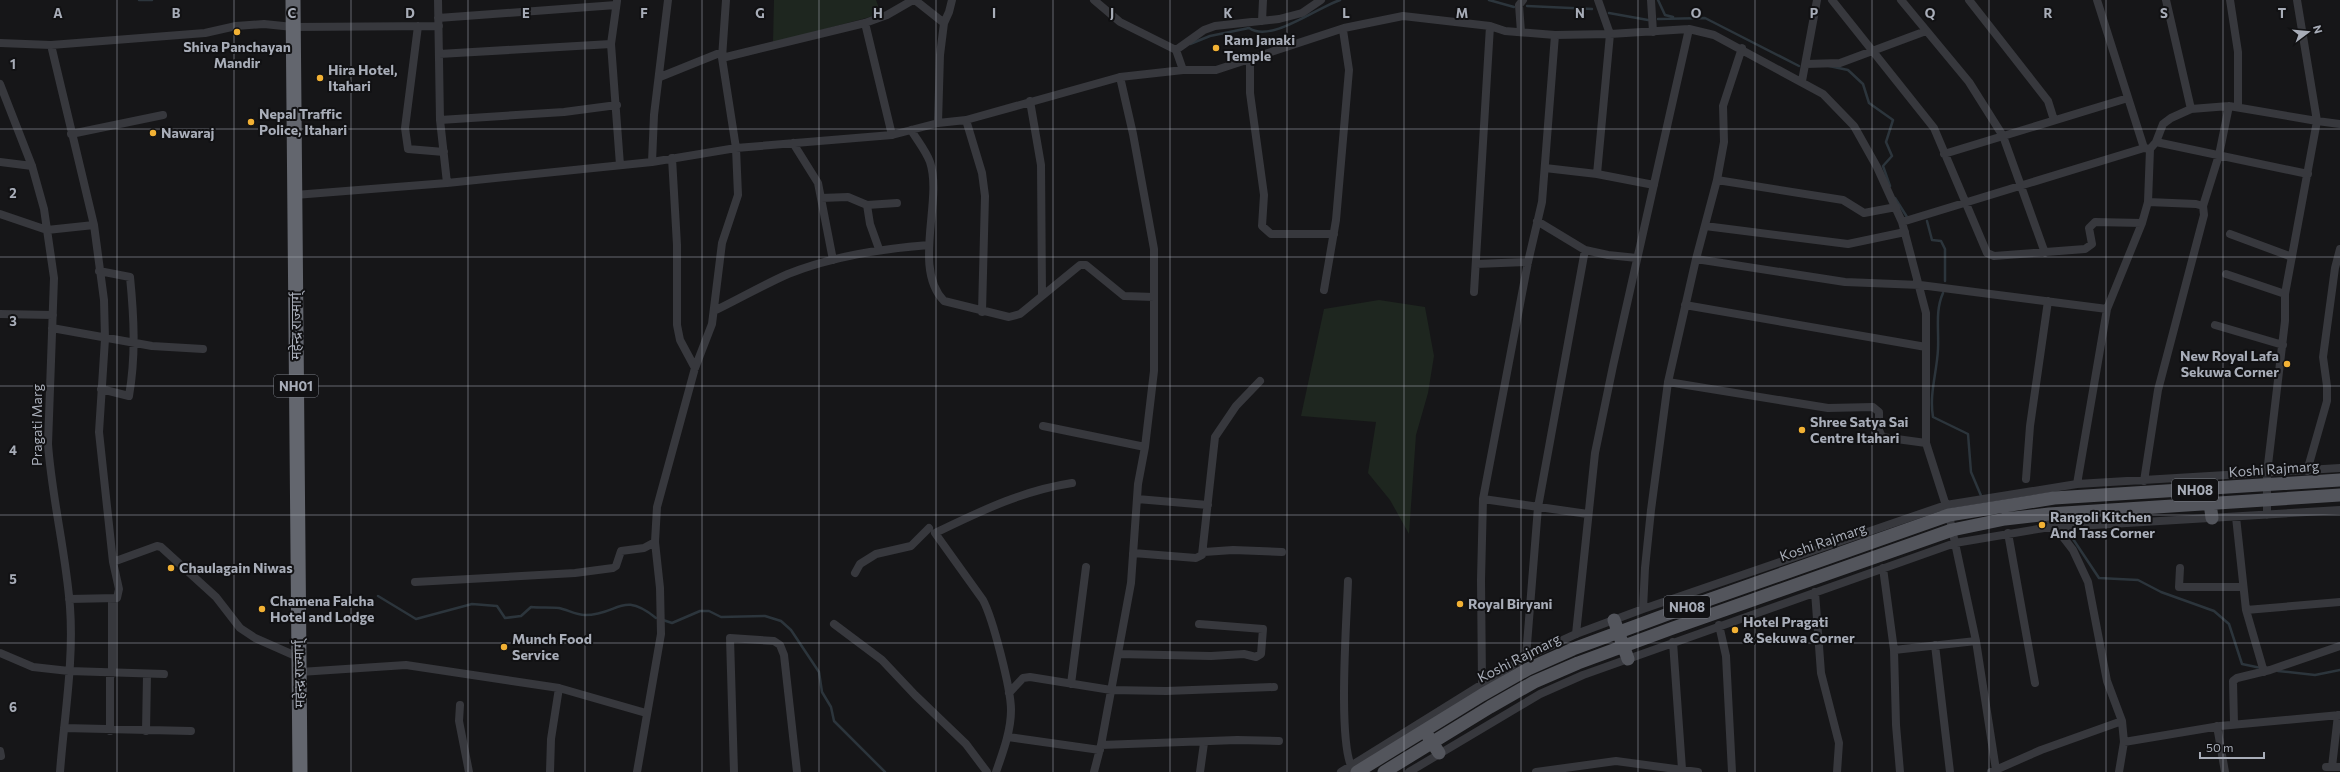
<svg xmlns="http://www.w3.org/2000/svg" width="2340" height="772" font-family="Commissioner,'Noto Sans Devanagari',sans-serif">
<rect width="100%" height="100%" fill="#161618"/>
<path fill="#1e261f" d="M774,0H876L881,14L773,43Z
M1379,300L1425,307L1434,356L1428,393L1416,435L1409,534L1390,500L1368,473L1376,422L1301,416L1324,309Z"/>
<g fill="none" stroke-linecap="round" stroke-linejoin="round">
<path stroke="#2c353c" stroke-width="2.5" d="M139,0H152
M1489,0L1514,7
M1658,0L1665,15L1673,17
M1527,6L1592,9
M1609,13L1648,20
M1658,19L1705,18L1799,66
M1190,44L1210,36L1249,28C1271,43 1316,8 1340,0
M1829,66L1848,70L1863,84L1869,103L1893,120L1886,142L1892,156L1883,166L1890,186
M1895,198L1907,217
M1927,221L1932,240L1941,241L1945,249V281
M1943,293C1935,311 1939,329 1938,349C1937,372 1929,394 1933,417L1968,434L1971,472L1982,498
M2059,518L2099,578L2138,580L2161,592L2214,611L2229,624L2242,664L2261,668
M378,596L416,619L472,604L497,606L505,618L521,616L531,607C540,608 550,607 559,608C568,610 576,615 585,615C619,615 621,590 656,618
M663,620L672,623L700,611H709L721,617L765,616L781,621L791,630L819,672L822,692L831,707L834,721L885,772
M2278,671L2315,675L2340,670"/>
<path stroke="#37383d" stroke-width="8" d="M438,0L440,120L447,183
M915,0L944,23L940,55L938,123
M1094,0L1120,22L1176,50L1183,70
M1651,0L1653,32
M1832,0L1934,128L1987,253L1994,256L2085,249L2092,244L2089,228L2095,222L2142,223
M1901,0L1969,82L2003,136L2045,253
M1969,0L2048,101L2054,120
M2097,0L2144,148
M2166,0L2191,109
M2230,0L2238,52V107
M617,1L611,44L620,165
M438,18L616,5
M1262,21L1263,0
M865,23L892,135
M944,23L949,12L952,0
M418,26L405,128L408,149L444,152
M1521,32L1519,5L1523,0
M0,43L51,45L205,33L236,26L264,24L293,27L439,26
M51,45L94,225L104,300L105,339L99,432L113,562L157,546L161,547L216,597L240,628L255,638L298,657
M1176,50L1204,30L1215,26L1279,19L1302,13L1321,0
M439,54L611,44
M722,58L865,23L887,15L913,0
M1250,60V93L1264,195L1262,226L1271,234H1334
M1806,64L1840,63L1926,31
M660,77L722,52
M1802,81L1817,0
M0,84L32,166L44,209L54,278L48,444C52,499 66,553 70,607C74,662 64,718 60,772
M1030,101L1041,165L1042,294
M440,120L564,112L617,105
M966,120L982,173L985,196L982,312
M911,130C917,140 926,151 930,162C943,201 912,268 944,301L1009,317L1020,314L1080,265H1086L1124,296L1154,297
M71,134L163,115
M2156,142L2308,174
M793,143L818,183L833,260
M1944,154L2128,98
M672,158L677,245V325L680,340L695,368
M0,162L32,166
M652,162L654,115L668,0
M1545,168L1597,174L1654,185
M1597,174L1610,34L1598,0
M1717,180L1843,200L1864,213L1896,207
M295,195L447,183L652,162L736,148L892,135L938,123L966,120L1120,77L1183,70H1216L1344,28L1403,16L1490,26L1505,31L1555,35L1610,34L1689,29L1714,35L1823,94L1854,126L1877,167L1902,222L1926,313V443L1949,515L1976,641L1996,770
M821,198L848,197L867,205L897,203
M867,205L870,224L879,249
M2203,206L2219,155L2229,106
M0,214L47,230L94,225
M1537,221L1585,250L1608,255L1637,258
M1902,222L2144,148L2150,149
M1705,226L1848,244L1905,232
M2230,234L2292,257
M1696,259L1845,282L1920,285L2107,309
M1476,264L1528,262
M99,271L130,277C134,317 136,356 129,396L101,389
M2226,274L2285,294
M1324,290L1336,220L1349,70L1343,30
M1474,292L1490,26
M1685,305L1926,347
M714,311C739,299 763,285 788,274C833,256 881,249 929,245
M0,314L53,315
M2215,325L2283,345
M52,328L152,346L203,349
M1668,382L1828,408L1873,407L1879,412V430L1882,437L1926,443
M1043,426L1145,447
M2307,471L2327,401V386L2323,357L2335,268L2340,249
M2026,479L2030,426L2048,301
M2144,481L2158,390L2204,215L2203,206L2196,204L2148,202L2150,149L2156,142L2163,124L2171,118L2191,109L2229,106L2317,121L2297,0
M2077,484L2107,309L2142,223L2148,202
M1137,499L1208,505
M1483,499L1588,514
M2046,515L2073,550L2088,582L2107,681L2122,721L2124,742L2119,772
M2267,515V473L2285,321V294L2317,121L2340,124
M2236,517L2246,610L2264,672
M2008,533L2035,683
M1204,552L1233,550L1282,552
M1133,553L1196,558L1202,555L1215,437L1236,406L1260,381
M1883,568L1894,650L1896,725L1900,772
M2180,568L2179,587H2243
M855,573L860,564L876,554L911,546L929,528
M1348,581C1347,616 1337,745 1353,770
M415,582L575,573L613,568L616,566L621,551L644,548L655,542
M1815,592L1821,673L1839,743L1837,772
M69,599L117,598L119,589L113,562
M1643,609L1645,568L1651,510L1668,382L1696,259L1717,180L1724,142L1723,106L1742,48
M2246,610L2340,602
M834,624L882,660L915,695L966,744L987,772
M1719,625L1726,656L1732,772
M1576,634L1595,453L1613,366L1689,29
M1673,642L1682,769
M1935,645L1950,772
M1894,650L1976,641
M0,653L33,667L69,671L164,674
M1118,654L1211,656L1244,654L1256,657L1261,654L1263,629L1199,624
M1526,657L1538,507L1585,250
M300,672L406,665L559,688L646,713
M112,674V600
M1482,683L1481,580L1483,499L1528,262L1542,202L1555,35
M1071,684L1086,567
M1009,693L1023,678L1030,677L1111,690L1166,691L1274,687
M460,705L459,721L469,772
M2234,724L2233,681L2237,678L2270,670L2340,646
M2217,726L2225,772
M64,728L191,731
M110,731V674
M146,731L147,675
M1008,737L1100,750
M2124,742L2220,726L2340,715
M1101,745L1237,740L1279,741
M0,751L1,756
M2326,767H2340
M2332,767L2338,715
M550,772L551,739L559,688
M637,772L661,634L660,588L655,542L657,507L695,368L712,324L722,243L738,195L736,148L722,58L726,0
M734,772L730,638L774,641L780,645L784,655L797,772
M996,772C1003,752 1011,731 1011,710C1011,689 993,619 983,600L935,533C981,511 1021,491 1072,483
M1094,772L1101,745L1131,583L1138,484L1145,447L1154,371V249L1133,134L1120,77
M1200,772L1204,743
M1341,772L1526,657L1576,634L1643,609L1946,505L2077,484L2340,468
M1409,772L1540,694L1583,675L1955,543L2044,528L2340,510
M1536,772L1616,761L1698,772
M1991,772L2041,750L2122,721"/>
<path stroke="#53555c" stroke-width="13" d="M2210,503L2212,518
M1614,620L1628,659
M1428,736L1439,753
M1357,772L1482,695L1528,669L1573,649L1668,614L1949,515L2054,498L2340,480
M1384,772L1490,707L1534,682L1578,663L1673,628L1952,530L2005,519L2049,514L2340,495"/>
<path stroke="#63666e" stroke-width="15" d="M293,0L300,772"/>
</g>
<path fill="none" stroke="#a8adb8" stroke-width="1" stroke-opacity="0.55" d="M117,0V772M234,0V772M351,0V772M468,0V772M585,0V772M702,0V772M819,0V772M936,0V772M1053,0V772M1170,0V772M1287,0V772M1404,0V772M1521,0V772M1638,0V772M1755,0V772M1872,0V772M1989,0V772M2106,0V772M2223,0V772M0,129H2340M0,257H2340M0,386H2340M0,515H2340M0,643H2340"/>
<g fill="#f2b134" stroke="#111113" stroke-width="1.5">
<circle cx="237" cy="32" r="4"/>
<circle cx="1216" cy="48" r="4"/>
<circle cx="320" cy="78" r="4"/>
<circle cx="251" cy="122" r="4"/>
<circle cx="153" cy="133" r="4"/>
<circle cx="2287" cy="364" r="4"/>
<circle cx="1802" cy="430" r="4"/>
<circle cx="2042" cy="525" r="4"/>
<circle cx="171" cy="568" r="4"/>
<circle cx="1460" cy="604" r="4"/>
<circle cx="262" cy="609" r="4"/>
<circle cx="1735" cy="630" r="4"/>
<circle cx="504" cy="647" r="4"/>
</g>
<g text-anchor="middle" stroke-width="4" stroke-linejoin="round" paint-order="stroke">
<g fill="#111113" stroke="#7b7e86" stroke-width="1">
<rect x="274" y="375" width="44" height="22" rx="3"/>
<rect x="2172" y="479" width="46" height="22" rx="3"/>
<rect x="1664" y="596" width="46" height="22" rx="3"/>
</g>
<g font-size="13" font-weight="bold" fill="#a8adb8">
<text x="296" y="391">NH01</text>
<text x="2195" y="495">NH08</text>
<text x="1687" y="612">NH08</text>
</g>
<g font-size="14" font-weight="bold" fill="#a8adb8" stroke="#111113" text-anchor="start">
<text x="1224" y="45">Ram Janaki<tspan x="1224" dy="16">Temple</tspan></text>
<text x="237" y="52" text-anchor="middle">Shiva Panchayan<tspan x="237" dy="16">Mandir</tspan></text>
<text x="328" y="75">Hira Hotel,<tspan x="328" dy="16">Itahari</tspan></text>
<text x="259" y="119">Nepal Traffic<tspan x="259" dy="16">Police, Itahari</tspan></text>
<text x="161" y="138">Nawaraj</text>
<text x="2279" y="361" text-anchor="end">New Royal Lafa<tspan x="2279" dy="16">Sekuwa Corner</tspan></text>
<text x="1810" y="427">Shree Satya Sai<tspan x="1810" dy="16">Centre Itahari</tspan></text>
<text x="2050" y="522">Rangoli Kitchen<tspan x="2050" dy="16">And Tass Corner</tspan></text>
<text x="179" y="573">Chaulagain Niwas</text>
<text x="270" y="606">Chamena Falcha<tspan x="270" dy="16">Hotel and Lodge</tspan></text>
<text x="1468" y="609">Royal Biryani</text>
<text x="1743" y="627">Hotel Pragati<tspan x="1743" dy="16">&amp; Sekuwa Corner</tspan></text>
<text x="512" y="644">Munch Food<tspan x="512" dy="16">Service</tspan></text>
</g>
<g font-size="14" fill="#a8adb8" stroke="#111113">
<text transform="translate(296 326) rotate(-90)" y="5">महेन्द्र राज्मार्ग्</text>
<text transform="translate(37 425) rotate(-90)" y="5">Pragati Marg</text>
<text transform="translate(2274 469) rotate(-4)" y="5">Koshi Rajmarg</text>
<text transform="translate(1823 542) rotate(-19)" y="5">Koshi Rajmarg</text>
<text transform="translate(1519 658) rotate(-27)" y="5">Koshi Rajmarg</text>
<text transform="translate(299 674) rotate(-91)" y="5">महेन्द्र राज्मार्ग्</text>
</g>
</g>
<g font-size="13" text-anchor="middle" font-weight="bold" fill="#a8adb8" stroke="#111113" stroke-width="4" stroke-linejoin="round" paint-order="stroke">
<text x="58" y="18">A</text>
<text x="176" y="18">B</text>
<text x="292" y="18">C</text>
<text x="410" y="18">D</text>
<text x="526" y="18">E</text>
<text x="644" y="18">F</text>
<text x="760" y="18">G</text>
<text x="878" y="18">H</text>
<text x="994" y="18">I</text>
<text x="1112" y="18">J</text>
<text x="1228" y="18">K</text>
<text x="1346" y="18">L</text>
<text x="1462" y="18">M</text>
<text x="1580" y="18">N</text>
<text x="1696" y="18">O</text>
<text x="1814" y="18">P</text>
<text x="1930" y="18">Q</text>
<text x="2048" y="18">R</text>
<text x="2164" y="18">S</text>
<text x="2282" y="18">T</text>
<text x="13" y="69">1</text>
<text x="13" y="198">2</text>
<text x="13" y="326">3</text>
<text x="13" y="455">4</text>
<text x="13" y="584">5</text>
<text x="13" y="712">6</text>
</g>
<g transform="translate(2308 32) rotate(74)" stroke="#111113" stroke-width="3" paint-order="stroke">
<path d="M0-3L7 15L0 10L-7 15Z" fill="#a8adb8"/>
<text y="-6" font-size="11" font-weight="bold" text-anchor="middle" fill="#a8adb8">N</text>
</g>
<path d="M2200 752v6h64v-6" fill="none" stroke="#a8adb8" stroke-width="2"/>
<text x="2206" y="752" font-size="12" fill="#a8adb8" stroke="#111113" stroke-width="3" paint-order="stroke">50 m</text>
</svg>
